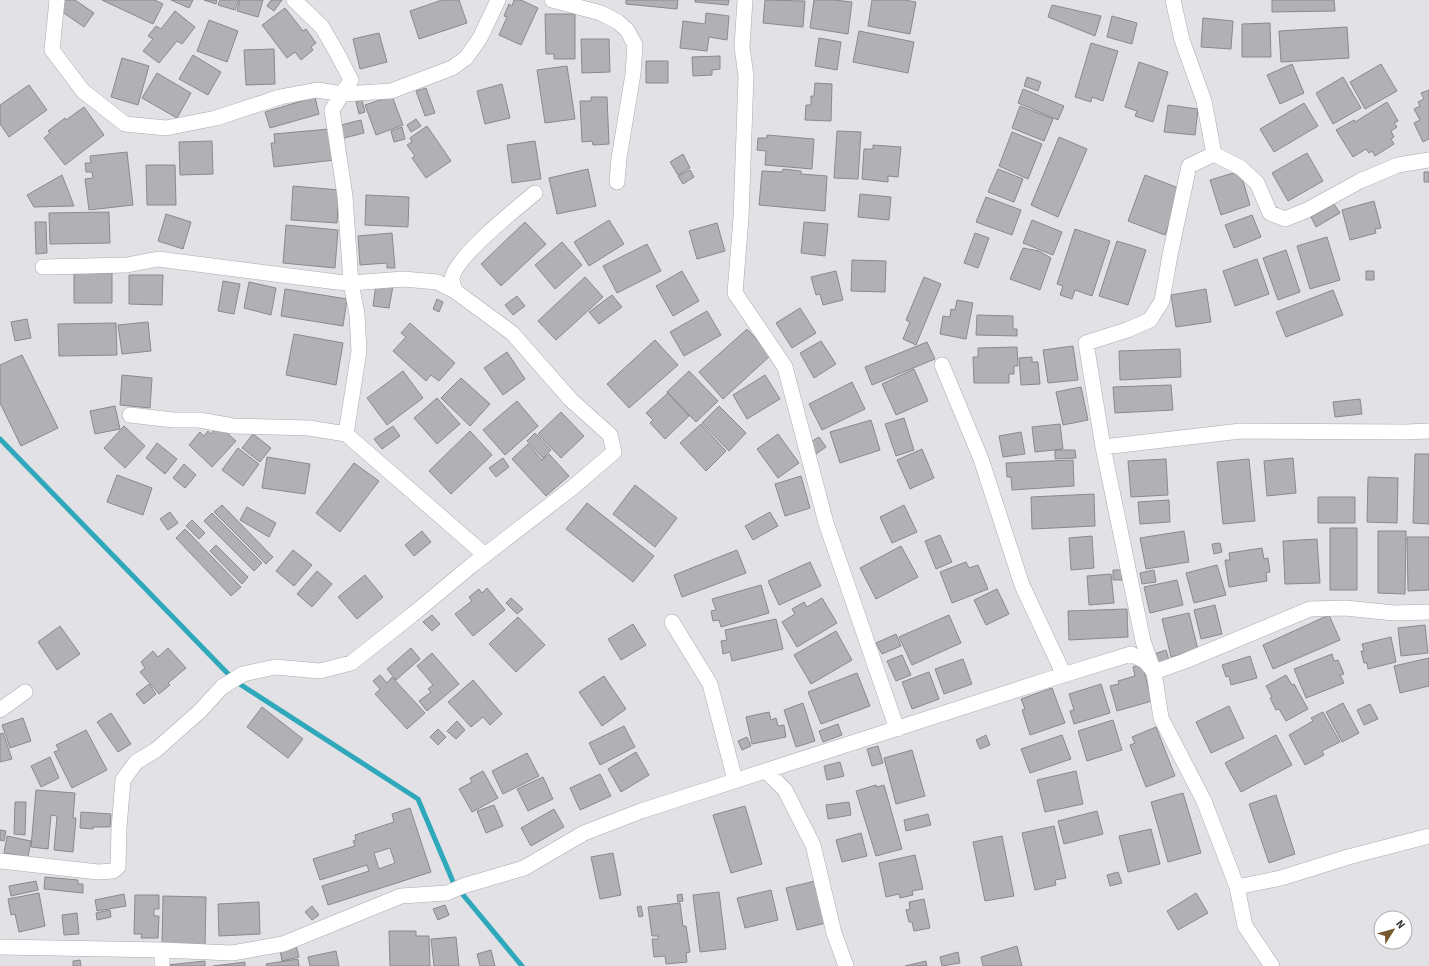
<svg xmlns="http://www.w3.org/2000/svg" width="1429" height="966" font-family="'Source Sans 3',sans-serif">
<rect width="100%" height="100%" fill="#e1e1e6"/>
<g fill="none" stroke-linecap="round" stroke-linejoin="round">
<path stroke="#2ea8ba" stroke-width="5" d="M0,439L235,681L418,799L454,884L522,966"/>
</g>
<path fill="#b0b0b5" stroke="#89898e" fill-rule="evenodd" d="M64,0H75L94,13L84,27L58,9Z
M102,0H155L163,4L153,24Z
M171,0H193L189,8Z
M204,0H217L216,4Z
M220,0H239L235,10L218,5Z
M240,0H263L258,17L237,11Z
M271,0H282L274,11L267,6Z
M442,0H459L467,23L419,39L410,11Z
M514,0H521L538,8L521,45L499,35L507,17L504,16L509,4L512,6Z
M626,0H678L677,9L626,4Z
M695,0H729L728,5L695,2Z
M765,0L805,1L803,27L763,23Z
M814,0H834L852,2L848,34L810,28Z
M872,0H904L916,2L910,34L868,26Z
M1272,0H1334L1335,11L1272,12Z
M1052,5L1101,16L1095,36L1048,17Z
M285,8L303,31L306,29L316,43L311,47L313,50L301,60L295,52L287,58L262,25Z
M175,11L195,27L182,44L177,41L159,63L143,51L153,39L148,36L156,26L161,29Z
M706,13L729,16L727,40L709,37L707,51L680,48L683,21L705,24Z
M545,14H575V59H554V54H546Z
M1112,16L1137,23L1132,44L1107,37Z
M1203,18L1233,21L1231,49L1201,47Z
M209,20L238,31L227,62L197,51Z
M1270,23L1271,57H1242V24Z
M1347,27L1349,58L1281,62L1279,31Z
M859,31L914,42L908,73L853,62Z
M379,33L387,62L360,69L353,39Z
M819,38L841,42L837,70L815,66Z
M581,39H609L610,72L582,73Z
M1091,43L1118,51L1103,101L1092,97L1091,102L1075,97Z
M274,49L275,84L246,85L244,50Z
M193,55L221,72L208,95L179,79Z
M720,56V69L712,70V75L693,76L692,57Z
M122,58L149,66L138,105L111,97Z
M646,61H668V83H646Z
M1139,62L1168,72L1153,122L1135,116L1137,111L1125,107Z
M1292,64L1304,93L1280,104L1267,75Z
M1381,64L1397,91L1365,109L1350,82Z
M567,66L575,119L545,123L537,70Z
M157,73L191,93L177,118L142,98Z
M1027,77L1041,82L1038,91L1024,86Z
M1343,77L1361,108L1333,124L1316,93Z
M815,83L832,84L831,121L805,120L806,105H811V96H814Z
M502,84L510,118L485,124L477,91Z
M29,85L47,110L9,137L0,124V105Z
M426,88L435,113L425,116L416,91Z
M1023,89L1064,106L1058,120L1018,103Z
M1429,90V139L1423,142L1414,123L1420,120L1414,109L1420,106L1418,102L1424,99L1421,93Z
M392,96L403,125L376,135L365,105Z
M315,97L319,114L270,128L265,112Z
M591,97H607L609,144L593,145L592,141L582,142L580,101H591Z
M362,100L365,112L359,114L356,102Z
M1387,102L1398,121L1394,123L1397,127L1391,131L1394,137L1391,139L1394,144L1375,156L1372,151L1369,153L1366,149L1353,157L1336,130L1354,120L1355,122Z
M1304,103L1318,126L1274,152L1260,129Z
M1168,105L1198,109L1195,135L1164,132Z
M1020,106L1053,119L1044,141L1012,128Z
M84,107L104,135L65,165L44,138L50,133L48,131L65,118L66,120Z
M416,119L421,126L411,132L407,125Z
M361,120L364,133L340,139L337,126Z
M427,126L451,161L426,178L412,158L415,156L407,145L412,142L410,138Z
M402,127L405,139L394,142L391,131Z
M329,129L335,160L274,167L271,143H275L274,134Z
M837,131L861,132L858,179L834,178Z
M1012,132L1042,144L1028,179L999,166Z
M767,135L814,139L812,169L765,165L766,151L757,150L758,138H767Z
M1059,137L1087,149L1058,217L1031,205Z
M212,141L213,174L180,175L179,142Z
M535,141L541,179L512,183L507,145Z
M873,145L901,147L898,177L888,176V182L862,179L864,149H873Z
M127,152L133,205L89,210L85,179L93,178L92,172H86L85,163H91L90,156Z
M1307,153L1323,181L1288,201L1272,173Z
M683,154L690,168L678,175L670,162Z
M146,165H175L176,205H147Z
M588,169L596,206L557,214L549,178Z
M783,169L801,171V174L827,176L825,211L759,205L762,171L782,172Z
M998,169L1023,179L1014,202L988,192Z
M690,170L694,177L683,184L678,176Z
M1240,171L1250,205L1221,215L1210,180Z
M1424,172H1429V182H1424Z
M62,175L74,206L34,207L27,195Z
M1145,175L1181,189L1165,235L1128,221Z
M293,186L339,190L337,223L291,220Z
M860,194L891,197L889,220L858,217Z
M366,195L409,197L408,227L365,225Z
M986,197L1021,210L1012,235L976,222Z
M1374,201L1381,228L1375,229L1376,233L1350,240L1342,210Z
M1334,204L1340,213L1316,227L1311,217Z
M109,212L110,243L50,244L49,213Z
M166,214L191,222L183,249L158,241Z
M1252,215L1261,237L1234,248L1225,225Z
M609,220L624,244L589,266L574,242Z
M1032,220L1062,232L1053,255L1023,243Z
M35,222H46L47,253L36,254Z
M525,222L546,244L501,286L481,264Z
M804,222L828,224L825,256L801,253Z
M717,223L725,251L697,259L689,231Z
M286,225L338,230L335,268L283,263Z
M1075,229L1110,241L1092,296L1075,290L1072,299L1060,295L1063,286L1057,284Z
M392,233L395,268H387V263L360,265L358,236Z
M975,233L989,238L978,268L964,263Z
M1327,237L1340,280L1310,289L1297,246Z
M1117,241L1146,250L1128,305L1099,296Z
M562,242L582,265L555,289L535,265Z
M647,244L661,271L617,293L603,266Z
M1023,248L1039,251L1051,258L1040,290L1010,279Z
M1286,250L1300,292L1278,300L1263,258Z
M1257,259L1269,294L1235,306L1223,271Z
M852,260L886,261L885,292L851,291Z
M682,271L699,301L673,316L656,286Z
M836,271L843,300L823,305L820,294L816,295L811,277Z
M1366,271H1374V280H1366Z
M74,273H112V303H74Z
M129,275H163L162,305L129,304Z
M585,277L603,297L556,340L538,321Z
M924,277L941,284L916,345L903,339L910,322L906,320Z
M223,281L240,284L234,314L218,311Z
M249,282L276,288L271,315L244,308Z
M376,284L393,286L389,308L373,306Z
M285,289L347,299L343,326L281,316Z
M1206,289L1211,322L1176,327L1171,295Z
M1333,290L1343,315L1286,337L1276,312Z
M612,295L622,307L599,324L589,312Z
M517,296L525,306L513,315L505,305Z
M437,299L443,302L439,312L433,309Z
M957,300L973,303L966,339L940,334L943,316L950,317L951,309L955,310Z
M800,308L816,333L792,348L776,323Z
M707,311L721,335L684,356L670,332Z
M977,315L1013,316V329H1017V336L976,335Z
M27,319L31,338L15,341L11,322Z
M148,322L151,351L122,354L118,325Z
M116,323L117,355L59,356L58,324Z
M410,323L455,363L439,381L431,375L426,381L393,351L406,337L401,333Z
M747,329L771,355L723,399L699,372Z
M294,334L343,343L336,385L286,375Z
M655,340L678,365L629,408L607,384Z
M821,341L836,364L814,378L800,353Z
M927,342L935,359L872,385L865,367Z
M1073,346L1078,380L1048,383L1043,350Z
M1017,347L1018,366H1014V374H1009V383H974L973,357H978V348Z
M1180,349L1181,377L1120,380L1119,351Z
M507,352L525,379L503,395L484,368Z
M22,355L58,428L21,446L0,403V365Z
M1032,357V362H1038L1040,384L1021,385L1019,358Z
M914,369L928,401L896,415L882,384Z
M403,371L423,398L387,425L367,398Z
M689,371L718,401L696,422L667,392Z
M122,375L152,378L150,408L120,405Z
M765,375L780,399L747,419L733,395Z
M461,378L490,404L470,426L441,398Z
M852,382L865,409L822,430L809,404Z
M1171,385L1173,410L1115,413L1113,387Z
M1081,387L1088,420L1063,425L1056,392Z
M668,393L689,416L665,439L650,423L653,420L646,413Z
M437,398L460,424L437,444L414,418Z
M1360,399L1362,414L1335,417L1333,402Z
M517,401L538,426L505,455L483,430Z
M115,406L120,429L95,434L90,411Z
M719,406L746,433L729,451L702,423Z
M561,412L584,436L561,458L538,434Z
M904,418L914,450L896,456L885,424Z
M871,420L880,450L840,463L830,432Z
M701,424L726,451L706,471L680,443Z
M1060,424L1063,449L1035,452L1032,427Z
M218,425L236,441L212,467L189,445L200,432L204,436L208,431L211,434Z
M124,426L145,446L125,468L104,448Z
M393,426L400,436L382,449L374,439Z
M470,431L492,455L451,494L429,471Z
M1021,432L1025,454L1003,457L999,436Z
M535,433L551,450L543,458L527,441Z
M253,434L271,448L260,462L242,448Z
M778,434L799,463L778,478L757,449Z
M819,437L826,447L816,454L809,443Z
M157,443L177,459L165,474L146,458Z
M528,444L542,460L549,454L569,476L546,496L512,459Z
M238,448L259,464L243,486L222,470Z
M922,449L934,478L910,489L897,460Z
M1055,450H1075L1076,458L1055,459Z
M1415,454H1429V524L1413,523Z
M267,457L310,464L305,494L262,488Z
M503,458L509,467L496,477L489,468Z
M1293,458L1296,493L1267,496L1264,461Z
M1166,459L1168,495L1131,497L1128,461Z
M1249,459L1255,521L1223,524L1217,462Z
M1073,460L1074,486L1012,490L1011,477H1007L1006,463Z
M354,463L379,481L340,532L316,513Z
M184,464L196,475L185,488L173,478Z
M117,475L152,488L143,515L107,502Z
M801,476L810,508L785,516L775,484Z
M1368,477L1398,478L1397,523L1367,522Z
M635,485L677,518L655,547L613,514Z
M1094,494L1095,526L1032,529L1031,497Z
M1318,497H1355V523H1318Z
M1169,500L1170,522L1140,524L1138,502Z
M587,503L654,556L633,582L566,529Z
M222,505L273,557L266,564L214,512Z
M904,505L917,532L892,543L880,517Z
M247,507L276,523L269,537L240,520Z
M170,512L178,523L168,530L160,519Z
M770,512L778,526L753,540L745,526Z
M212,513L262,563L254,571L204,521Z
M192,520L205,533L199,539L186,526Z
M1330,528H1357V590H1330Z
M185,529L241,587L231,596L176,538Z
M422,531L431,542L414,556L405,545Z
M1184,531L1189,562L1146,569L1140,538Z
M1378,531H1406L1405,594L1378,593Z
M940,535L952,562L936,569L925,541Z
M1092,536L1094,568L1071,570L1069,538Z
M1407,537H1429V590L1408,591Z
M1317,539L1320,583L1285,584L1283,541Z
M1220,543L1222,552L1214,554L1212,544Z
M216,545L248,577L242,584L210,551Z
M901,546L918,577L876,599L860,568Z
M1262,548L1264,559L1268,558L1270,572L1266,573L1267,581L1229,587L1225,560H1230L1229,553Z
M293,550L312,565L294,586L276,571Z
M737,550L746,573L682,597L674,575Z
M810,562L821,586L779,605L768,581Z
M966,562L969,568L978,565L988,589L952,603L940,572Z
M1217,565L1226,595L1194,603L1186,573Z
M1113,570H1122V580H1113Z
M1154,570L1156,582L1142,584L1140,573Z
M317,571L332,584L312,607L297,594Z
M1111,574L1114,603L1089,605L1087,576Z
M365,575L383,597L357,619L338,597Z
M1177,580L1183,605L1150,613L1144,587Z
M761,585L769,613L721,627L719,620L713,621L711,611L716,610L712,599Z
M487,588L505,610L473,636L455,614L472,601L469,597L479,589L482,593Z
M997,589L1009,614L986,625L974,600Z
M511,598L523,609L517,614L506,603Z
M822,598L837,623L797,647L782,622L795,614L792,609L804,602L807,607Z
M1215,605L1222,634L1201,639L1194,610Z
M1127,609L1128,637L1069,640L1068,611Z
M1189,613L1198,650L1171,657L1162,619Z
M432,615L440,624L432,631L423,622Z
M949,615L961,643L912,665L899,637Z
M1329,615L1340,640L1273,669L1263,645Z
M518,617L545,645L516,672L489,644Z
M776,619L783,649L732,661L730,652L723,654L721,641L727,640L725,630Z
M633,624L646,645L621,660L608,639Z
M1425,625L1428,653L1401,656L1398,628Z
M60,626L80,654L57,670L38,642Z
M836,631L852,660L811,684L794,655Z
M896,634L901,646L882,654L876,643Z
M1391,637L1396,662L1368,669L1367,663H1364L1361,651H1364L1362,644Z
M168,648L186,668L168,683L170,685L159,694L140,672L145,668L141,662L153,651L158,657Z
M411,648L420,659L396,680L387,669Z
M1166,650L1169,660L1157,664L1154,654Z
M432,653L459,684L427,711L419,701L431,692L428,689L433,685L417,666Z
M1332,654L1334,661L1338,660L1344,674L1340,675L1344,683L1306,698L1294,669Z
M902,655L911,675L896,681L887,661Z
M1250,656L1257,678L1231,685L1229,676L1226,677L1222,665Z
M1429,658V686L1400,693L1394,666Z
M963,659L972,684L944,694L935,669Z
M1142,664L1152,701L1117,711L1110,686L1119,684L1118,681L1135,676L1133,667Z
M929,672L939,699L912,709L902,682Z
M857,673L870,706L821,724L808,692Z
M380,675L387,683L392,677L425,713L407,729L375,694L380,689L373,681Z
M1286,675L1292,685L1294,684L1308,709L1286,721L1279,709L1276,710L1270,698L1272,697L1266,686Z
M604,676L626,709L602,726L579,692Z
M473,680L502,714L490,725L483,717L471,727L448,702Z
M149,684L156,694L144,704L136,694Z
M1101,684L1110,713L1074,724L1070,711L1074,710L1069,694Z
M1052,688L1065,723L1030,735L1022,710L1025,709L1021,699Z
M803,703L815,741L796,747L784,710Z
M1343,703L1359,733L1342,742L1326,712Z
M1370,704L1378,719L1364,725L1357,710Z
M1229,706L1244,738L1211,753L1196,722Z
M262,707L303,739L288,758L247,727Z
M769,712L771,720L776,718L778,726L784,725L786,737L752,744L746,717Z
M1323,712L1340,742L1322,751L1324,755L1305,765L1289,735L1313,721L1311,718Z
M111,713L131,744L118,752L97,722Z
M23,718L31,741L10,748L2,725Z
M1113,720L1122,750L1087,761L1078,731Z
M457,721L465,730L456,739L447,731Z
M838,724L842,735L823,742L819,731Z
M624,726L635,747L600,765L589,743Z
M1156,727L1175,776L1146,787L1130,745L1135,743L1132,737Z
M438,729L446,737L438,745L430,737Z
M86,730L107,770L72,788L54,752L59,750L56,745Z
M3,733L12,759L0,762V734Z
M986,735L990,745L980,749L976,740Z
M1062,735L1071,759L1030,773L1021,749Z
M1276,735L1292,765L1241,792L1225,763Z
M747,737L751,746L742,750L738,741Z
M878,746L883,763L872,766L867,749Z
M912,750L925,796L896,804L884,758Z
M636,752L649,775L621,792L608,769Z
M527,753L539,776L503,794L492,771Z
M50,757L59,778L41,787L31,766Z
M840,762L844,776L827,780L824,766Z
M483,771L498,798L472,812L459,789L472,782L470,778Z
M1076,771L1083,804L1045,812L1037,780Z
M600,774L611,796L580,810L570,788Z
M543,777L553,799L528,811L517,789Z
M876,785L877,787L884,785L902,849L876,856L856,791Z
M36,790L75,793L73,818H76L73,852L54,850L57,816L51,815L48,849L31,847Z
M1183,793L1201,853L1168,862L1151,802Z
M1276,795L1295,854L1269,863L1249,804Z
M15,802H26L25,835L14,834Z
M849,802L851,815L828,819L826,805Z
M494,805L503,826L486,833L477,811Z
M745,806L762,864L731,873L713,815Z
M410,808L431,872L328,905L322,886L369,871L367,865L320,880L313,859L355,846L353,841L356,840L355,835L394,822L392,814ZM390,848L395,863L379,869L374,853Z
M554,809L564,827L531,846L521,828Z
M1097,811L1103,834L1064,844L1058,821Z
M81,812L111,814L110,827H93V829L80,828Z
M928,814L931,825L906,831L904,820Z
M1054,826L1066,878L1055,880L1056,885L1035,890L1022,833Z
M1151,829L1160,864L1128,872L1119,836Z
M0,830L6,831L4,841L0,840Z
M861,833L867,856L842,862L836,840Z
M7,836L31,841L28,857L4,853Z
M1002,836L1014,896L985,901L973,842Z
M613,853L621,895L600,899L591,857Z
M915,855L923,889L912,891L913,895L900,898L899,894L886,897L879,863Z
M1118,872L1122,883L1110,886L1107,875Z
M45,877L78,880V884H83V893L44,889Z
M36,881L38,890L11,896L9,886Z
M815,881L826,923L797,930L786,888Z
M771,890L778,920L745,928L737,898Z
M719,892L726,949L700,952L693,895Z
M39,893L45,926L19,932L15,914L11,915L8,899Z
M1196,893L1208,913L1178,930L1167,911Z
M124,894L126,906L97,911L95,900Z
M682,894L683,901L678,902L677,895Z
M135,895H159V909H154V916H159L158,938H141L142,934H134Z
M163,896L206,897L205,945L162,944Z
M924,899L930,928L914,931L912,922H909L906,910L910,909L909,902Z
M259,902L260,934L219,936L218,904Z
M680,903L683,926H686L690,952L686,953L687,962L666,964L665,956L654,957L652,939H658V936H652L648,907Z
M445,905L449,915L438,920L433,909Z
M312,906L319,915L312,920L305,912Z
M641,906L643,916L639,917L637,907Z
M110,910L111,917L97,920L96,913Z
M77,913L79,934L64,935L62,915Z
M389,931H416V936H429L430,966H390Z
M456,937L459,966H434L431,939Z
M296,945L299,957L282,961L280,950Z
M1017,946L1022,966H983L981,957Z
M491,950L495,966H480L477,954Z
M336,951L339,966H310L308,957Z
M958,952L960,963L942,966L940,957Z
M298,959L299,966H267L266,964Z
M80,960L81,966H73V961Z
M205,961V966H168L167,965Z
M926,961L927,966H905Z
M245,962V966H213Z"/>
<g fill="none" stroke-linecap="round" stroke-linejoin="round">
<g stroke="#aaaaaf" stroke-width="16">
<path id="minor" d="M57,0L52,50L83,91L125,124L166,128L216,118L280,97L317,90L343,94L391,91L452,68L466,58L480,38L498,0
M294,0L322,27L337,53L351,80L332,110L345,196L351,283L357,314L359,351L346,434L485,555
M552,0L601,13L618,22L627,30L635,45L633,74L619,158L617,182
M745,0L742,47L746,76L741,218L735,293L785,367L826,523L897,729
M1173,0L1182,40L1204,101L1214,154
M1429,160L1398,165L1360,181L1307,210L1285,219L1270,213L1257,183L1241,168L1214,154L1189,166L1170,255L1162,301L1150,320L1127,330L1086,343L1103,447L1143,641L1154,672L1161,718L1204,801L1237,887L1281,878L1348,857L1429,836
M455,291C454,287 452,282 452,279C454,258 518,207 535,193
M942,365L981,459L1022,585L1064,675
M130,415L173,420H199L233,426L309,428L346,434
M1103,447L1241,431L1406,432L1429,431
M672,622L710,684L735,780
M0,710L25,692
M766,771L785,790L813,845L834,933L846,966
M0,861L98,872L113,871L118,867L119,828L123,780L136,762L156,750L200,711L222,687L243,674L275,667L320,671L351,663L412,615L472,565L572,488L614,452L610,435L571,400L512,333L455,291L437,282L403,279L351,283L337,282L158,259L127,265L43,267
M1237,887L1245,926L1272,966
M0,947L162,950L232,953L283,944L401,896L447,893L463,886L524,868L584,833L641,811L1047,680L1131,654L1145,661L1154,672L1185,661L1310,609L1345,608L1394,613L1429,612
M162,950V966"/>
</g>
<use href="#minor" stroke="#fff" stroke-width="15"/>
</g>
<g transform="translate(1393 930) rotate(53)"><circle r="19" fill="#ffffff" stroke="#aeaeaf"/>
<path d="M0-3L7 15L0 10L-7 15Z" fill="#77592d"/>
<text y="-6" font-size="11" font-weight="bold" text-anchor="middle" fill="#343436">N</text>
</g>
</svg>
